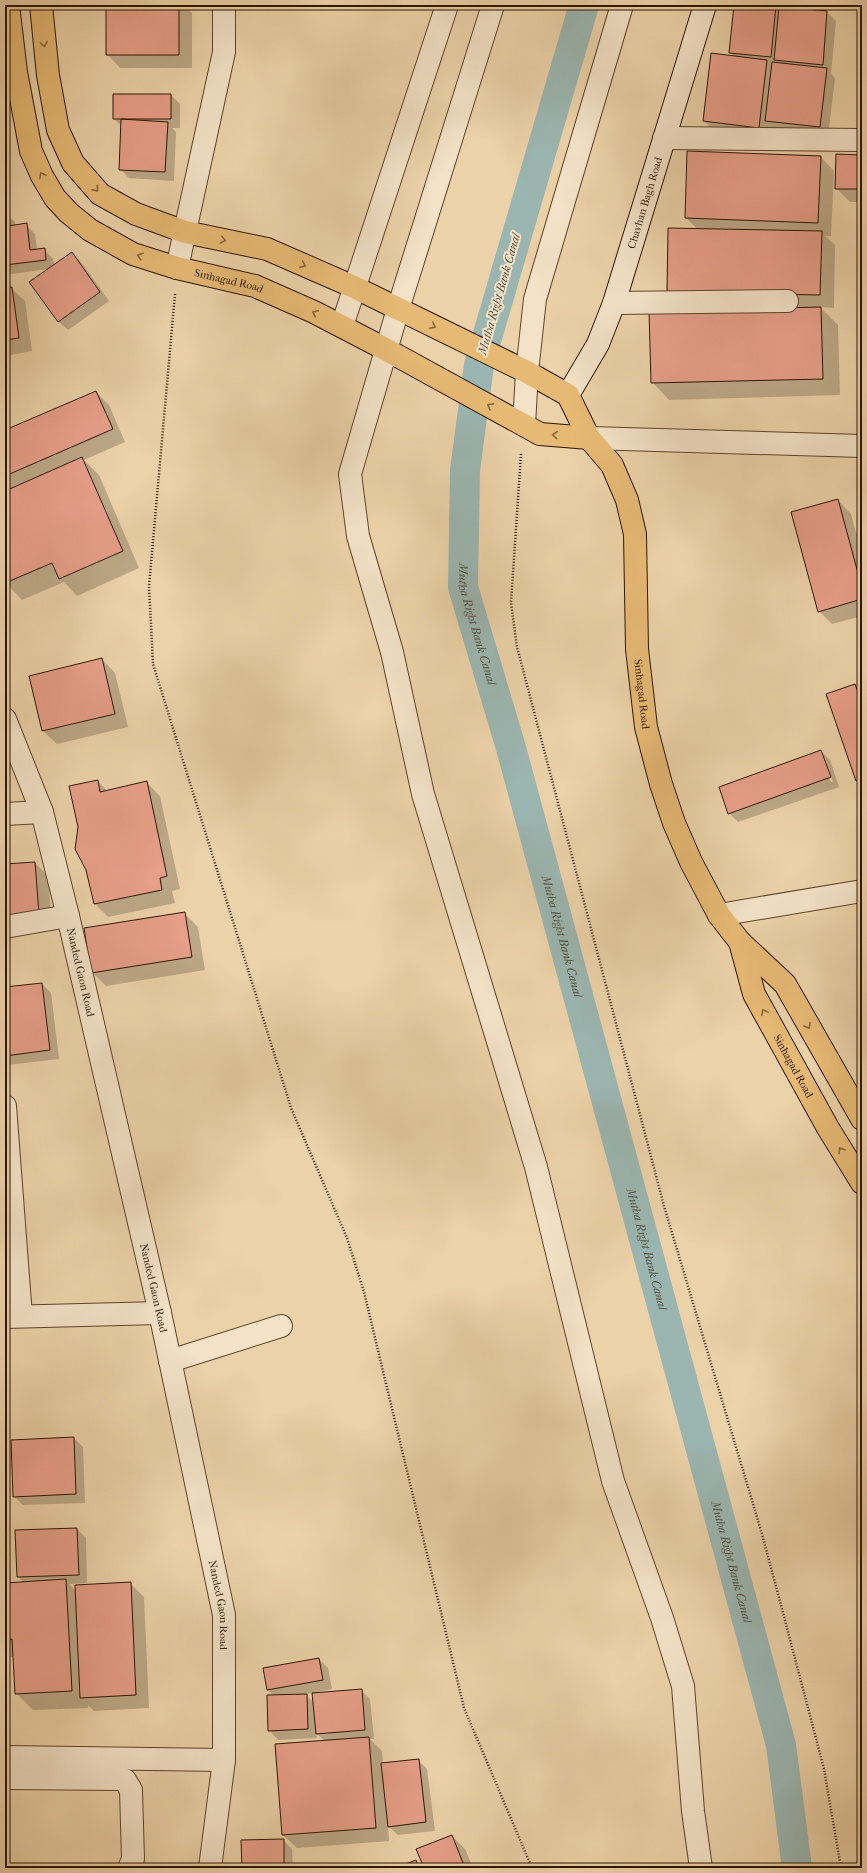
<svg xmlns="http://www.w3.org/2000/svg" width="867" height="1873" font-family="'IM FELL French Canon',serif">
<rect width="100%" height="100%" fill="#ecd2a9"/>
<filter id="stains"><feTurbulence type="fractalNoise" baseFrequency=".005" numOctaves="4"/><feColorMatrix values="0 0 0 0 .2 0 0 0 0 .09 0 0 0 0 .02 0 0 0 .5 -.17"/></filter>
<radialGradient id="worn" r=".72"><stop offset=".6" stop-color="#630" stop-opacity="0"/><stop offset="1" stop-color="#630" stop-opacity=".3"/></radialGradient>
<path fill="#0003" fill-rule="evenodd" d="M107,5H184L192,13V68H120L107,54Z
M735,5H786V8L827,12L836,21L831,74L835,78L828,136L775,130L774,128L772,141L717,135L704,121L712,54L735,57L730,52Z
M171,95L180,104V128H172L176,132L174,181L129,178L120,169L122,126L114,119Z
M862,156V202H850L836,188Z
M821,157L834,171L831,236H825L835,245L834,308L820,307L838,325L840,395L669,400L652,382L780,309L686,218Z
M5,213L15,222V226L26,225L35,234L37,250L44,249L53,259L54,265L72,253L81,262L109,301L68,330L58,321L48,269L5,275Z
M11,288L25,301L32,351L5,356V289Z
M96,392L109,405L125,442L84,460L99,475L139,568L77,596L64,582L22,600L5,582V431Z
M838,500L851,514L862,554V616L832,624L819,611Z
M102,659L115,673L128,727L57,744L43,731L30,676Z
M855,685L862,692V785L857,780Z
M821,751L830,760L839,787L738,822L729,813ZM824,761H826L833,782H831Z
M98,781L107,791L147,783L160,796L180,889L172,891L175,903L108,917L95,904L79,827Z
M35,863L48,876L52,927L5,930V865Z
M184,913L198,927L205,970L106,986L92,972Z
M42,984L51,993L59,1059L7,1065L5,1063V988Z
M74,1438L83,1447L85,1503L23,1505L14,1496Z
M5,1525L8,1528L11,1583H24L18,1576L77,1529L86,1538L87,1583L69,1584L76,1591L130,1583L144,1597L149,1708L94,1711L88,1705V1708L33,1710L16,1693L14,1657L5,1658Z
M319,1659L328,1668L332,1689L316,1692V1694L361,1690L370,1699L374,1739H370L382,1751L383,1764L418,1760L427,1769L435,1831L398,1835L388,1826L389,1841L297,1848L283,1835L276,1745L325,1741L316,1733L317,1738L278,1740L269,1730L274,1696L268,1690L264,1668ZM313,1693L314,1703L305,1694Z
M452,1836L465,1849L473,1868H425Z
M283,1840L292,1849L293,1868H243Z"/>
<g fill="none" stroke-linecap="round" stroke-linejoin="round">
<path stroke="#9bb6b1" stroke-width="30" id="s1" d="M584,5L479,365L465,470L463,587L511,748L781,1745L797,1868"/>
</g>
<path fill="#e79f89" stroke="#2c1600" d="M106,5H179V55H106Z
M734,5H776L771,57L729,53Z
M779,6L827,11L823,65L774,60Z
M711,53L767,60L759,128L703,121Z
M772,62L827,68L820,127L765,121Z
M113,94H171V119H113Z
M121,119L168,122L165,172L119,170Z
M687,151L821,156L818,223L685,218Z
M836,154L862,155V189H835Z
M5,212L8,226L27,223L30,250L45,248L46,260L5,265Z
M668,228L822,231L820,295L667,292Z
M72,252L100,292L58,322L29,282Z
M12,287L19,338L5,340V288Z
M821,307L823,379L651,383L649,311Z
M96,391L113,429L5,476V430Z
M82,457L123,551L59,579L52,563L5,583V491Z
M838,499L862,588V599L818,612L791,512Z
M102,658L115,714L42,731L29,676Z
M855,684L862,703V779L856,781L826,694Z
M821,750L831,777L728,814L719,787Z
M98,780L100,792L147,781L167,876L160,878L162,890L94,904L86,870L75,849L78,827L69,786Z
M35,862L39,914L5,916V864Z
M185,912L192,957L91,973L84,928Z
M42,983L50,1050L5,1056V987Z
M74,1437L76,1494L13,1497L11,1440Z
M77,1528L79,1575L17,1577L15,1530Z
M66,1579L72,1691L15,1694L12,1639L5,1640V1583Z
M131,1582L136,1695L80,1698L75,1585Z
M319,1658L323,1680L267,1690L263,1668Z
M362,1689L365,1730L316,1734L312,1693Z
M307,1694L308,1729L268,1731L267,1695Z
M369,1737L376,1828L282,1835L275,1744Z
M419,1759L426,1822L388,1827L381,1763Z
M452,1835L465,1868H424L416,1849Z
M284,1839V1868H242L241,1840Z
M416,1860L419,1868H395Z"/>
<g fill="none" stroke-linecap="round" stroke-linejoin="round">
<g stroke="#5c452a" stroke-width="24">
<g id="street">
<path d="M493,5L398,309L350,474L358,536L392,652L423,794L536,1167L613,1481L662,1618L683,1686L693,1811L701,1868"/>
<path d="M664,138L862,140"/>
<path d="M177,268L224,52V5"/>
<path d="M614,303L787,301"/>
<path d="M342,326L447,5"/>
<path d="M524,425L527,372L535,299L622,5"/>
<path d="M589,438L862,446"/>
<path id="s2" d="M5,719L42,812L68,916L160,1313L224,1615V1760L210,1868"/>
<path d="M5,814L42,812"/>
<path d="M719,915L862,891"/>
<path d="M5,927L68,916"/>
<path d="M5,1106L21,1316"/>
<path d="M5,1317L160,1313"/>
<path d="M170,1361L281,1326"/>
<path d="M5,1757L224,1760"/>
<path d="M5,1778L120,1779L125,1780L131,1790L133,1859L129,1868"/>
</g>
</g>
<g stroke="#2c1600" stroke-width="24">
<g id="secondary">
<path id="s3" d="M568,395L598,344L614,303L705,5"/>
</g>
</g>
<g stroke="#2c1600" stroke-width="24">
<g id="primary">
<path id="s4" d="M8,5L16,72L31,151L42,176L55,198L69,213L90,230L133,254L177,268L255,286L314,312L387,350L540,434L589,438"/>
<path id="s5" d="M41,5L48,75L58,130L73,163L100,194L136,214L185,232L267,249L354,287L527,372L568,395L589,438L612,465L627,500L635,534L637,649L646,727L661,784L674,823L691,862L719,915L740,942L785,984L862,1119"/>
<path id="s6" d="M740,942L754,994L828,1128L862,1183"/>
</g>
</g>
<path stroke="#2c1600" stroke-width="2.5" stroke-dasharray="1 2" stroke-linecap="butt" d="M175,294L149,586L153,664L291,1108L347,1238L364,1292L464,1708L532,1868
M521,454L511,603L517,647L664,1206L762,1534L782,1609L824,1769L841,1868"/>
<use href="#street" stroke="#f3e2c7" stroke-width="22"/>
<use href="#secondary" stroke="#f3e2c7" stroke-width="22"/>
<use href="#primary" stroke="#e6b974" stroke-width="22"/>
</g>
<defs><path id="oneway-chevron" d="M-2-3.5L2.5 0L-2 3.5" fill="none" stroke-width="1.6" stroke-linecap="round" stroke-linejoin="round"/></defs>
<g stroke="#89683a">
<use href="#oneway-chevron" transform="translate(44 44) rotate(83)"/>
<use href="#oneway-chevron" transform="translate(42 175) rotate(-117)"/>
<use href="#oneway-chevron" transform="translate(96 189) rotate(49)"/>
<use href="#oneway-chevron" transform="translate(223 240) rotate(12)"/>
<use href="#oneway-chevron" transform="translate(140 256) rotate(-162)"/>
<use href="#oneway-chevron" transform="translate(303 265) rotate(24)"/>
<use href="#oneway-chevron" transform="translate(315 313) rotate(-155)"/>
<use href="#oneway-chevron" transform="translate(433 326) rotate(26)"/>
<use href="#oneway-chevron" transform="translate(490 406) rotate(-151)"/>
<use href="#oneway-chevron" transform="translate(555 435) rotate(-175)"/>
<use href="#oneway-chevron" transform="translate(764 1012) rotate(-118)"/>
<use href="#oneway-chevron" transform="translate(808 1026) rotate(61)"/>
<use href="#oneway-chevron" transform="translate(841 1150) rotate(-122)"/>
</g>
<g text-anchor="middle" stroke-width="4" stroke-linejoin="round" paint-order="stroke">
<g font-size="11" fill="#2c1600" stroke="#f3e2c7">
<text dy="4" stroke="none"><textPath href="#s3" startOffset="208">Chavhan Bagh Road</textPath></text>
<text dy="4" stroke="none"><textPath href="#s4" startOffset="397">Sinhagad Road</textPath></text>
<text dy="4" stroke="none"><textPath href="#s5" startOffset="1032">Sinhagad Road</textPath></text>
<text dy="4" stroke="none"><textPath href="#s2" startOffset="265">Nanded Gaon Road</textPath></text>
<text dy="4" stroke="none"><textPath href="#s6" startOffset="136">Sinhagad Road</textPath></text>
<text dy="4" stroke="none"><textPath href="#s2" startOffset="589">Nanded Gaon Road</textPath></text>
<text dy="4" stroke="none"><textPath href="#s2" startOffset="913">Nanded Gaon Road</textPath></text>
</g>
<g font-size="12" font-style="italic" fill="#534e3e" stroke="#f3e2c7">
<text transform="translate(499 294) rotate(-74)" y="4">Mutha Right Bank Canal</text>
<text dy="4" stroke="none"><textPath href="#s1" startOffset="637">Mutha Right Bank Canal</textPath></text>
<text dy="4" stroke="none"><textPath href="#s1" startOffset="961">Mutha Right Bank Canal</textPath></text>
<text dy="4" stroke="none"><textPath href="#s1" startOffset="1285">Mutha Right Bank Canal</textPath></text>
<text dy="4" stroke="none"><textPath href="#s1" startOffset="1609">Mutha Right Bank Canal</textPath></text>
</g>
</g>
<rect width="867" height="1873" fill="none" stroke="#ecd2a9" stroke-width="20"/>
<rect x="6" y="6" width="855" height="1861" fill="none" stroke="#2c1600" stroke-width="2"/>
<rect x="10" y="10" width="847" height="1853" fill="none" stroke="#2c1600"/>
<rect width="100%" height="100%" filter="url(#stains)"/>
<rect width="100%" height="100%" fill="url(#worn)"/>
</svg>
